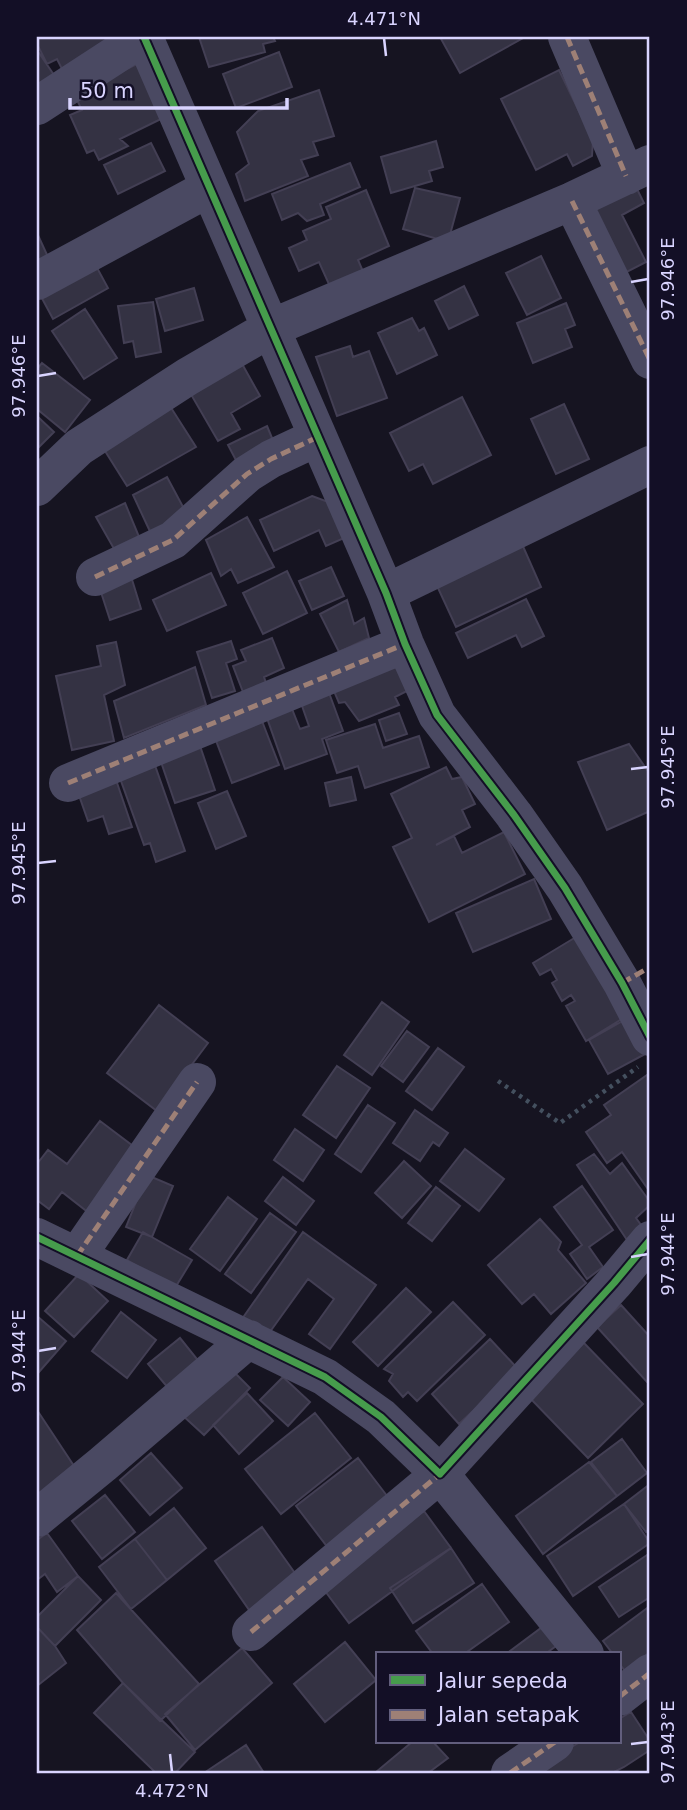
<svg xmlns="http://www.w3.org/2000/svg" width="687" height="1810" font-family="'DejaVu Sans',sans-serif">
<rect width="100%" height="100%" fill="#161421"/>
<path fill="#343243" stroke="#433f54" stroke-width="2" d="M37,37H127L63,71L57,59L47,64L37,44Z
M199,37H273L275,41L263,44L265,52L209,67Z
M440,37H525L460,73Z
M37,50L54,75L37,88Z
M279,52L292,87L236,108L223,74Z
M137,64L163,118L120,139L128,146L99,160L94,150L87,153L70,115L82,110L74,94Z
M559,70L593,140L592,156L573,166L567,154L536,170L501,99Z
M319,90L334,136L313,142L318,155L301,160L308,176L245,201L236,174L249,164L237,132L258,111Z
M436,141L443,167L429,171L432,181L391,193L381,157Z
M151,143L165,171L118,194L104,165Z
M350,163L360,187L320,204L324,215L307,221L298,213L282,220L272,194Z
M633,181L644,203L622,215L646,262L615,278L580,209Z
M415,188L460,198L448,242L403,229Z
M366,190L389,246L358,260L365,276L332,291L319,262L299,271L289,248L307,240L303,231L331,219L326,207Z
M37,233L48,257L37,262Z
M89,253L108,288L53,319L37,289Z
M541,256L561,298L527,315L506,273Z
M464,286L478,315L449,329L435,301Z
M194,288L203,320L165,331L156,299Z
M153,302L161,352L136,357L133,341L124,343L118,306Z
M566,303L575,325L565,329L572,347L533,363L517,323Z
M85,309L117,358L84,379L52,331Z
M412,318L419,331L424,328L437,355L397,374L378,333Z
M350,346L353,357L369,351L387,398L337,416L316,357Z
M241,362L260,396L231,413L240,429L218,441L189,391Z
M42,363L90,400L65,432L37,409V369Z
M462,397L491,455L433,484L423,464L409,471L390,433Z
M168,403L196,447L127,486L105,451Z
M564,404L589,459L556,474L531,419Z
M37,416L54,432L37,449Z
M267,426L277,450L239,466L228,445Z
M167,477L190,520L154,540L133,495Z
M312,496L339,506L351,535L326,546L319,530L274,551L260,520Z
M125,503L142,544L117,554L96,517Z
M247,517L274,567L238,583L231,569L221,576L206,540Z
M518,535L541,587L456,627L432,575Z
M331,567L344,596L312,610L299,581Z
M287,571L307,613L263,634L243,593Z
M130,573L141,609L110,620L98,583Z
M211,573L226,605L167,631L153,600Z
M526,599L544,636L522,647L516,635L468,658L456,633Z
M347,600L354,624L364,618L369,638L339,652L320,614Z
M272,638L284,668L264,677L266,683L243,692L233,666L246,661L241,650Z
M231,641L237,659L226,663L235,691L212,698L197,652Z
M116,642L125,685L104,695L114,741L72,750L56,676L101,666L97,646Z
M394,659L407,691L395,697L399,705L359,721L345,702L339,703L328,677Z
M195,667L206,705L124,738L114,701Z
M328,690L343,731L322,739L327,754L285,769L267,718L292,709L300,729L309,726L300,700Z
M399,713L407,734L386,741L379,720Z
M262,721L279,765L232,783L212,730Z
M375,724L383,748L419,736L429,767L365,788L358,766L337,773L326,740Z
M196,734L215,790L175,803L160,759Z
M629,744L650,774V811L607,830L578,762Z
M151,754L185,851L156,862L150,843L144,845L116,767Z
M446,767L452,779L462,777L475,804L462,810L470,827L436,845L454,836L462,853L504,832L525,874L429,922L393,847L412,838L391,794Z
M112,768L132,827L109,834L103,816L88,821L74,781Z
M351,777L356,800L330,806L325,783Z
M227,791L246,836L216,849L198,803Z
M534,879L551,919L473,952L456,913Z
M576,937L625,1017L586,1041L566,1006L575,1001L571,995L562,1001L552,983L557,980L551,969L540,975L533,963Z
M382,1002L409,1022L372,1075L344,1055Z
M159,1005L208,1043L157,1111L107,1073Z
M628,1018L647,1053L608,1074L589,1040Z
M407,1031L429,1047L403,1082L381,1066Z
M438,1048L464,1067L432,1110L406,1091Z
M337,1066L370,1088L336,1138L303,1115Z
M650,1073V1192L622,1152L607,1163L586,1132L611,1115L604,1105Z
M368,1105L395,1123L361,1172L335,1154Z
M415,1110L448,1133L439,1146L433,1142L420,1161L393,1143Z
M100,1121L137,1149L89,1213L62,1192L49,1209L37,1200V1164L48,1150L67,1164Z
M295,1129L324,1150L303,1181L274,1160Z
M465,1149L504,1179L479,1211L440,1181Z
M594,1154L610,1174L622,1163L650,1202V1205L636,1218L641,1225L627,1240L577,1165Z
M404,1161L431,1186L402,1218L375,1193Z
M147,1175L173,1186L152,1237L126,1227Z
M283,1177L314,1201L296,1225L265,1201Z
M582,1186L613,1230L589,1247L603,1267L587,1279L570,1254L582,1245L554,1207Z
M436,1187L460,1206L432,1241L408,1223Z
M228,1197L257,1219L220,1271L190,1249Z
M270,1213L296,1232L251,1293L225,1274Z
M540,1219L561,1242L558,1250L586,1283L551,1314L534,1294L522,1304L488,1265Z
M143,1232L192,1260L175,1288L127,1260Z
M303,1232L376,1285L330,1349L309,1334L334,1299L308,1279L267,1336L242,1319Z
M79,1274L108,1301L74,1337L45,1311Z
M406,1288L431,1312L378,1366L353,1342Z
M453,1302L485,1335L417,1401L408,1392L403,1397L389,1381L393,1374L384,1369Z
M621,1305L650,1337V1378L647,1382L597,1327Z
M121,1312L156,1340L127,1378L92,1351Z
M37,1316L66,1341L39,1372L37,1370Z
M180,1338L205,1369L174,1395L148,1364Z
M490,1339L518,1369L459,1424L432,1394Z
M583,1342L643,1404L588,1458L528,1396Z
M228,1366L250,1388L204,1435L181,1414Z
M283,1377L310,1402L288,1426L260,1400Z
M247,1393L273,1421L239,1454L213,1425Z
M37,1410L76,1469L37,1496Z
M315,1413L351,1458L281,1514L245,1469Z
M622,1439L647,1473L617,1496L591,1462Z
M151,1453L182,1488L150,1515L120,1480Z
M358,1458L394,1505L332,1553L296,1506Z
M589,1462L617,1496L543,1554L516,1516Z
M650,1484V1528L646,1532L624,1504Z
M105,1495L135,1532L102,1559L72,1521Z
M624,1504L650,1543L573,1596L547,1556Z
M174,1508L206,1548L167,1580L135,1539Z
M424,1511L451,1548L349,1623L322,1587Z
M262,1527L302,1583L254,1617L215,1561Z
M47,1533L78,1576L57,1592L45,1574L37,1580V1540Z
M135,1539L167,1580L131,1609L99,1567Z
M451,1548L474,1583L413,1623L390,1588Z
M650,1553V1597L619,1617L599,1587Z
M78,1576L101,1600L55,1646L37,1627V1617Z
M482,1584L509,1622L464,1654H433L416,1631Z
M116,1593L199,1684L160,1721L123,1683L77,1630Z
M650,1606V1652L625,1671L619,1663V1654H613L603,1641Z
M545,1625L559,1644L545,1654H506Z
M37,1627L55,1646L66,1663L37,1686Z
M345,1642L376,1680L325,1722L294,1684Z
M242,1648L272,1683L195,1750L165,1714Z
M123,1683L195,1752L175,1773H156L94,1713Z
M631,1712L650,1741V1750L624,1767L612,1773H543L538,1767L580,1742H619V1719Z
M412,1742H433L448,1758L428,1773H377L376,1772Z
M246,1745L264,1773H204Z"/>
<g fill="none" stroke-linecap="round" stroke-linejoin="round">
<path stroke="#44505f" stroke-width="4.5" stroke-dasharray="3.5 5" stroke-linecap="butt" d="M498,1081L560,1123L638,1067"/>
<path stroke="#4a4962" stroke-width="38" d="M144,37L386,593L405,644L437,715L514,815L565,888L622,983L650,1037
M567,37L626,176
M37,106L143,37
M572,201L650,360
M37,281L209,188
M37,487L79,447L187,377L271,328L572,201L650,164
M95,577L173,540L247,474L271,459L318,437
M386,593L650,465
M68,783L405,644
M37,1237L325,1377L381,1417L440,1474L614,1283L650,1240
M77,1256L197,1082
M37,1518L103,1464L249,1339
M251,1632L440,1474L585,1654
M619,1697L650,1673
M510,1773L555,1742"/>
<path stroke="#9e8076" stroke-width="5" stroke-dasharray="10 5" stroke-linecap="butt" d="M567,37L626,176
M572,201L650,360
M95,577L173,540L247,474L271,459L318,437
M68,783L405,644
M622,983L650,967
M77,1256L197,1082
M251,1632L440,1474
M619,1697L650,1673
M510,1773L555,1742"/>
<g stroke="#130f26" stroke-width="11">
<path id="cycleway" d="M144,37L386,593L405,644L437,715L514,815L565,888L622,983L650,1037
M37,1237L325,1377L381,1417L440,1474L614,1283L650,1240"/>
</g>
<use href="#cycleway" stroke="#469c4c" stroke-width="7"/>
</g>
<path fill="none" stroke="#d9d4ff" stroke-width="2.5" d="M384,38L386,56M631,282L648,279M38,376L56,373M631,769L648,767M38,863L56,861M631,1257L648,1254M38,1351L56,1348M631,1744L648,1742M170,1754L172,1772"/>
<rect width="687" height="1810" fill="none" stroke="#130f26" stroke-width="77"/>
<rect x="376" y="1652" width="245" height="91" fill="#130f26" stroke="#625e7d" stroke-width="2"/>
<rect x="390" y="1675" width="35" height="10" fill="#469c4c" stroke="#625e7d" stroke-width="2"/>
<text x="438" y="1688" font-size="21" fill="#d9d4ff">Jalur sepeda</text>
<rect x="390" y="1710" width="35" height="10" fill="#9e8076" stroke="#625e7d" stroke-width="2"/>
<text x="438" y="1722" font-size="21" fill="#d9d4ff">Jalan setapak</text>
<path d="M70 98v10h217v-10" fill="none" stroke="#d9d4ff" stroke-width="3.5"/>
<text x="80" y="98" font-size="21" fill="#d9d4ff" stroke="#130f26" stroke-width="5" paint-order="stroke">50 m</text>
<rect x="38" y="38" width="610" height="1734" fill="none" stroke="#d9d4ff" stroke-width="2.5"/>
<g font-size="18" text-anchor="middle" fill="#d9d4ff">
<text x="384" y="25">4.471°N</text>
<text transform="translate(668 279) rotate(-90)" y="6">97.946°E</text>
<text transform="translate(19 376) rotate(-90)" y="6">97.946°E</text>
<text transform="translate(668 767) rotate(-90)" y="6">97.945°E</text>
<text transform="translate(19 863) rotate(-90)" y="6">97.945°E</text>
<text transform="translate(668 1254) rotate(-90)" y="6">97.944°E</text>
<text transform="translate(19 1351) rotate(-90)" y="6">97.944°E</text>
<text transform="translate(668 1742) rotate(-90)" y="6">97.943°E</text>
<text x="172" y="1797">4.472°N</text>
</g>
</svg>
